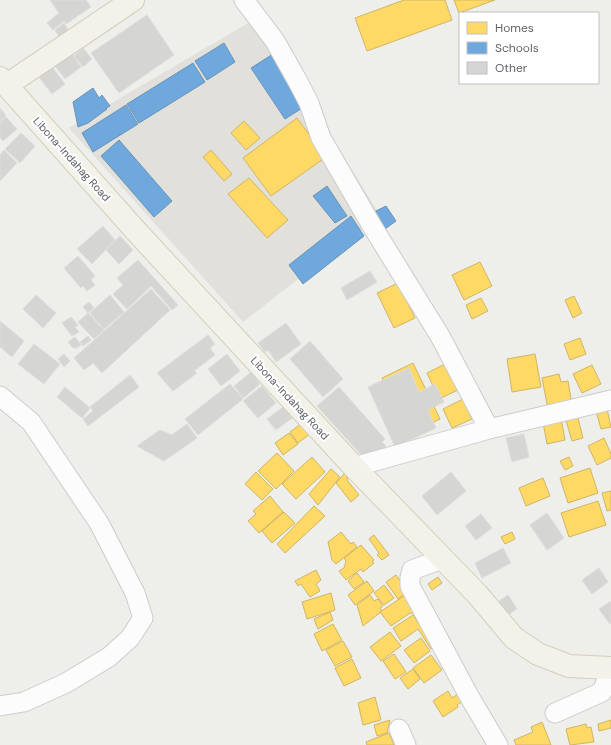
<svg xmlns="http://www.w3.org/2000/svg" width="611" height="745" font-family="'DM Sans',sans-serif">
<rect width="100%" height="100%" fill="#eeeeea"/>
<path fill="#e1e0da" d="M257,18L380,215L243,322L69,128Z"/>
<path fill="#ffd966" stroke="#cfb566" d="M404,0H445L452,20L367,51L355,18Z
M454,0H495L459,13Z
M297,118L326,157L271,196L243,158Z
M244,121L260,138L246,150L231,133Z
M211,150L232,174L224,181L203,157Z
M249,178L288,220L267,238L228,194Z
M480,262L492,286L464,300L452,275Z
M398,283L415,318L394,328L377,293Z
M574,296L582,313L573,318L565,300Z
M481,298L488,311L472,319L466,305Z
M580,338L586,354L570,360L564,344Z
M535,354L541,387L512,392L507,359Z
M451,361L464,387L439,399L427,373Z
M413,363L440,419L409,434L382,378Z
M592,365L601,384L582,393L573,374Z
M559,374L561,382L568,381L572,404L548,409L542,378Z
M463,399L472,419L452,428L443,409Z
M607,409L611,427L601,429L596,411Z
M577,414L583,438L572,441L565,417Z
M561,418L565,440L547,444L543,422Z
M302,423L310,434L298,443L290,432Z
M289,433L298,444L283,455L275,443Z
M604,438L611,454V458L597,465L588,446Z
M277,453L294,471L276,489L258,471Z
M312,457L325,472L296,499L282,484Z
M569,457L573,466L565,470L560,461Z
M590,468L598,493L568,503L560,478Z
M331,469L340,477L318,505L309,494Z
M256,472L273,489L262,500L245,484Z
M345,473L348,478L347,480L359,495L351,502L336,483Z
M543,478L550,496L526,506L519,488Z
M611,491V510L607,511L602,493Z
M270,496L283,512L259,533L248,521L256,514L253,511Z
M598,501L606,525L569,537L561,513Z
M314,506L325,516L285,553L277,544Z
M284,512L295,523L272,543L262,531Z
M341,532L351,544L353,542L357,547L336,564L332,560L328,542Z
M512,532L515,539L505,544L501,537Z
M374,535L389,555L382,560L377,555L379,553L369,539Z
M361,545L374,560L372,561L374,563L363,572L361,569L346,580L339,571L344,568L346,561L344,558Z
M316,570L321,580L316,584L320,591L310,597L301,584L298,586L295,581Z
M357,573L364,582L354,589L348,581Z
M396,575L408,592L398,599L386,582Z
M438,577L442,583L432,590L428,584Z
M367,581L374,591L355,605L348,595Z
M384,585L394,598L384,605L374,593Z
M331,593L335,610L307,619L302,602Z
M408,593L419,608L411,614L410,613L391,626L380,612Z
M370,595L374,601L378,599L383,606L380,608L382,611L363,626L357,605Z
M330,612L333,620L318,629L314,619Z
M413,615L419,624L422,623L437,645L431,649L418,629L401,641L393,628Z
M333,624L342,640L322,651L314,634Z
M390,632L401,646L381,661L370,647Z
M421,638L430,651L414,663L404,650Z
M343,641L352,657L335,666L326,650Z
M394,654L406,672L395,679L383,661Z
M431,655L442,670L424,683L413,668Z
M352,659L361,678L344,686L335,668Z
M413,669L420,679L408,689L400,678Z
M448,691L452,698L458,694L463,701L457,705L458,707L443,717L433,701Z
M375,697L381,720L363,725L358,703Z
M390,720L387,733L377,736L374,725Z
M611,720V728L599,731L598,724Z
M542,722L551,745H516L514,740L533,732L531,727Z
M586,724L587,728L591,727L594,742L570,745L566,729Z
M389,733L394,745H367L366,742Z"/>
<path fill="#6fa8dc" stroke="#6a93b9" d="M224,43L235,62L207,80L195,61Z
M273,54L307,105L285,119L251,68Z
M193,63L205,82L139,123L127,104Z
M93,88L99,98L102,95L110,106L106,108L107,109L88,123L78,127L73,102Z
M126,105L138,124L93,152L82,133Z
M119,140L172,201L154,217L101,156Z
M327,186L347,216L335,223L313,196Z
M386,206L396,221L385,229L374,212Z
M351,216L364,236L303,284L289,265Z"/>
<path fill="#d5d5d3" stroke="#deddd9" d="M50,0H86L91,7L66,24L64,21L53,30L47,23L59,13Z
M147,15L174,55L119,93L91,53Z
M64,23L70,33L61,39L55,30Z
M83,48L92,59L83,67L74,56Z
M69,50L81,67L65,79L52,62Z
M52,67L65,84L52,94L39,77Z
M0,108L6,116L0,121Z
M6,117L17,129L3,141L0,137V122Z
M21,133L35,146L20,163L5,149Z
M4,150L17,163L0,181V155Z
M103,226L115,240L92,264L77,249Z
M120,236L133,250L119,264L106,250Z
M78,256L95,276L91,280L95,285L87,291L83,286L81,288L64,268Z
M138,260L178,305L172,310L151,286L127,309L113,294L123,285L117,278Z
M370,271L377,282L347,300L341,288Z
M151,289L170,310L102,373L93,363L84,370L74,358Z
M36,295L56,313L43,328L23,309Z
M110,295L124,312L104,329L90,313Z
M89,302L94,308L88,313L104,330L94,339L78,322L88,313L83,307Z
M71,317L78,325L75,327L79,332L72,336L62,323Z
M0,321L24,341L12,357L0,347Z
M286,323L301,344L276,362L268,350L265,352L258,343Z
M208,335L215,344L210,348L215,355L194,371L197,373L173,391L157,373Z
M88,336L91,340L83,346L80,342Z
M75,337L81,345L77,348H73L68,342Z
M310,341L343,379L323,397L290,359Z
M34,344L60,364L44,384L18,364Z
M64,354L70,361L64,367L58,359Z
M227,354L240,371L221,386L208,369Z
M409,368L419,392L435,384L444,402L428,410L436,428L395,447L368,387Z
M251,372L260,384L243,398L234,386Z
M130,375L139,387L88,426L83,419L93,411L90,407Z
M230,384L243,399L198,435L185,419Z
M262,386L276,403L258,418L243,401Z
M65,387L90,408L82,418L57,397Z
M339,387L385,439L382,442L386,446L373,456L364,458L317,406Z
M283,407L292,418L276,430L267,419Z
M187,424L197,438L164,461L137,446L160,430L172,435Z
M524,434L529,457L512,462L506,438Z
M451,472L466,491L437,515L422,496Z
M547,513L564,538L547,550L530,525Z
M481,514L492,528L476,540L465,526Z
M503,548L511,563L482,578L475,563Z
M599,568L608,582L592,594L582,580Z
M508,595L517,609L508,615L499,601Z
M611,601V623L610,624L599,609Z"/>
<g fill="none" stroke-linecap="round" stroke-linejoin="round">
<g stroke="#cbcccb" stroke-width="21">
<path id="minor" d="M244,0L275,41L297,80L309,103L321,138L372,226L440,336L489,429
M0,396L31,422L99,523L135,593L143,618L130,638L109,657L66,683L24,702L0,706
M354,467L489,429L611,400
M442,559L412,570L410,578V586L469,696L498,745
M555,713L602,692L607,679L608,669
M399,729L406,745"/>
</g>
<g stroke="#d4ceba" stroke-width="24">
<path id="major" d="M0,78L136,231L354,467L478,595L514,638L538,654L569,666L611,668
M7,85L133,0"/>
</g>
<use href="#minor" stroke="#fcfcfc" stroke-width="19"/>
<use href="#major" stroke="#f3f2ea" stroke-width="22"/>
</g>
<g text-anchor="middle" stroke-width="4" stroke-linejoin="round" paint-order="stroke">
<g font-size="11" fill="#5f6267" stroke="#fff">
<text transform="translate(72 159) rotate(48)" y="4">Libona-Indahag Road</text>
<text transform="translate(290 398) rotate(47)" y="4">Libona-Indahag Road</text>
</g>
</g>
<rect x="459" y="12" width="140" height="72" fill="#ffffff" stroke="#bfc0c2"/>
<rect x="467" y="22" width="20" height="12" fill="#ffd966" stroke="#bfc0c2"/>
<text x="495" y="32" font-size="12" fill="#5f6267">Homes</text>
<rect x="467" y="42" width="20" height="12" fill="#6fa8dc" stroke="#bfc0c2"/>
<text x="495" y="52" font-size="12" fill="#5f6267">Schools</text>
<rect x="467" y="62" width="20" height="12" fill="#d5d5d3" stroke="#bfc0c2"/>
<text x="495" y="72" font-size="12" fill="#5f6267">Other</text>
</svg>
